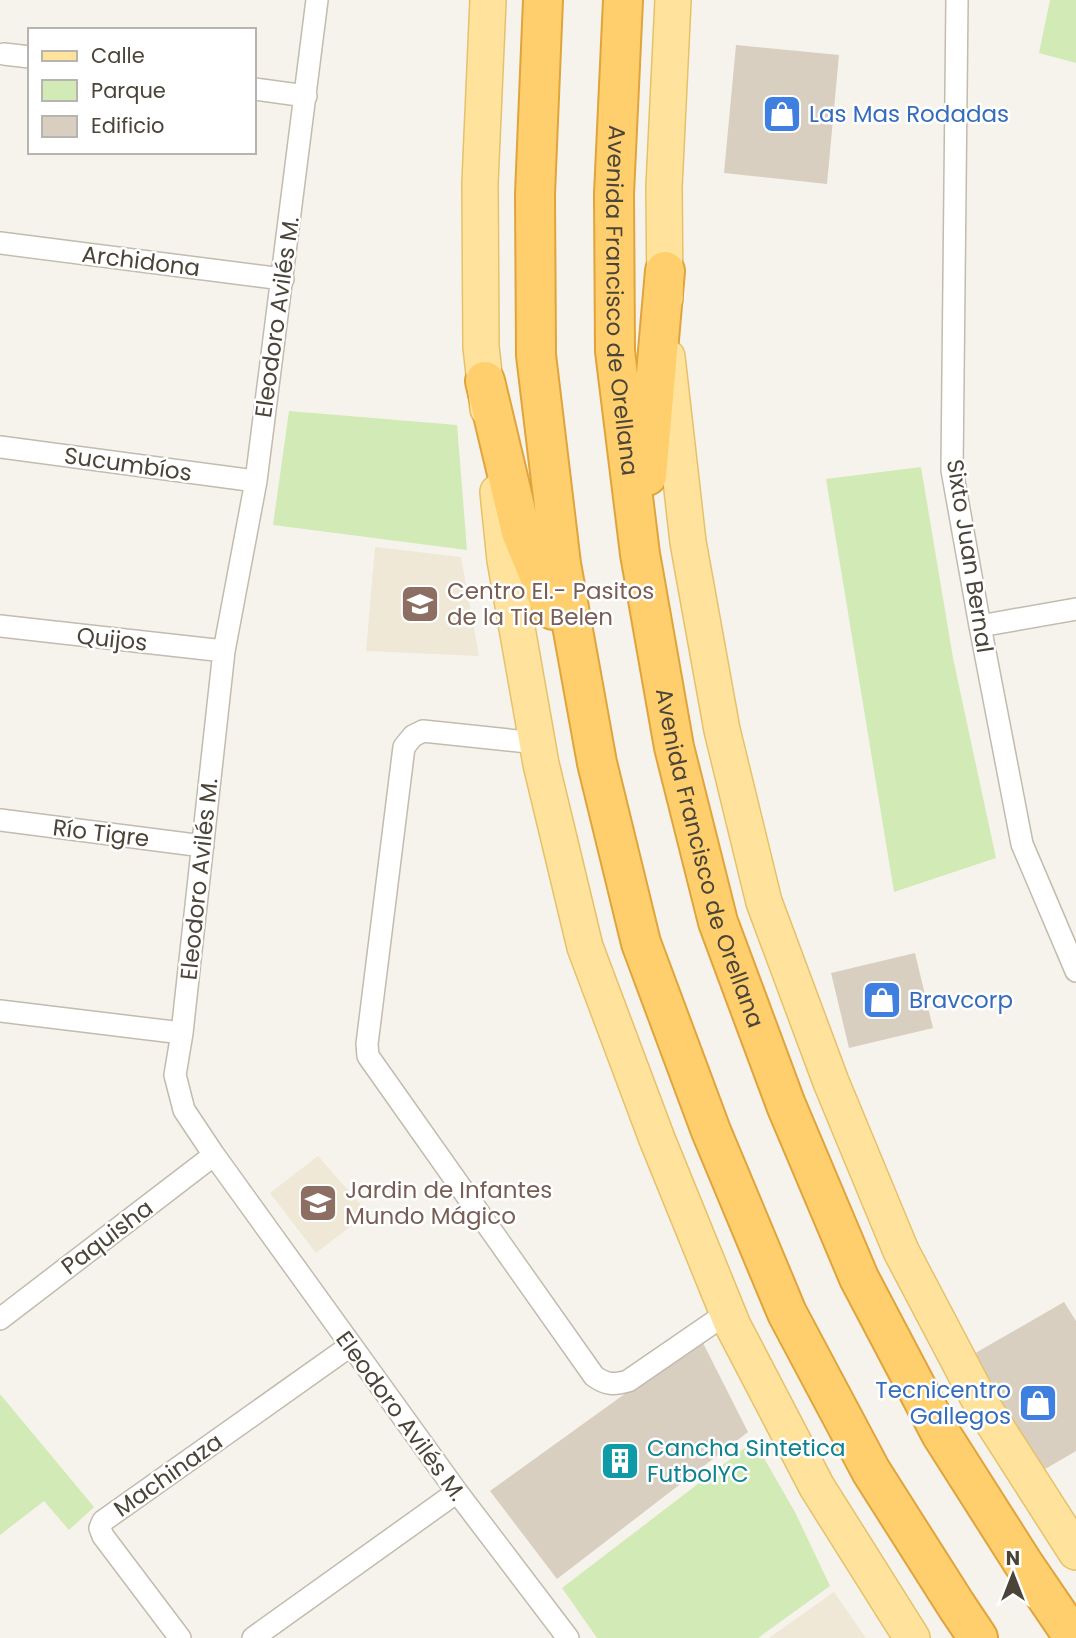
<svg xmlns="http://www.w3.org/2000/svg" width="1076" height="1638" font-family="Poppins,sans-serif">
<rect width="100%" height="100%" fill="#f6f3ec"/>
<path fill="#efe8d6" d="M375,547L461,557L479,656L366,651Z
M318,1156L368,1213L316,1253L270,1193Z
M834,1592L866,1638H769Z"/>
<path fill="#d2eab5" d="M1050,0H1076V63L1039,53Z
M289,411L457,425L467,550L273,525Z
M921,467L953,658L996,858L894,892L826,479Z
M0,1394L94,1507L69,1530L44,1501L0,1535Z
M754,1441L795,1512L830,1586L758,1638H597L562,1588Z"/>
<path fill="#d8cfc1" d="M736,45L839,55L827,184L724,173Z
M915,953L933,1028L849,1048L831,973Z
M1064,1302L1076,1321V1451L1040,1472L972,1355Z
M701,1339L748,1432L557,1579L490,1491Z"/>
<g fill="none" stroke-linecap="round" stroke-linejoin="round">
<g stroke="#c2bbae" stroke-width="24">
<path id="street" d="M317,0L256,481L224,651L182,1033L175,1075L184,1110L214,1155L457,1492L568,1638
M957,0L952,470L980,626L1022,844L1076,971
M4,54L30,57
M254,89L306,96
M0,243L283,279
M0,447L256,481
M0,626L224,651
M980,626L1076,609
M537,743L423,731L413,736L404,747L367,1044L368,1056L594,1376C606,1385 614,1385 628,1381L727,1313
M0,820L203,846
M0,1011L182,1033
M0,1319L214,1155
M180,1638L103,1536L100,1528L103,1521L350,1346
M253,1638L457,1492"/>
</g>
<g stroke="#e6c16a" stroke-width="38">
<path id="primary" d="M665,298L664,187L673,0
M667,357L688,542L722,730L764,902L831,1082L901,1251L982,1405L1076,1552
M488,409L481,347L480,183L488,0
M498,492L505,560L541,764L585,947L657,1139L733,1326L817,1487L912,1638"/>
</g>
<g stroke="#e0a43c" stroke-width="42">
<g id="highway">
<path d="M543,0L535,194L536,355L561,564L597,763L641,943L711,1131L787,1313L871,1471L956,1605L978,1638"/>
<path id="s1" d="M623,0L614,194L615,351L640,554L674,747L718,922L786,1105L859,1278L941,1434L1023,1563L1074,1638"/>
<path d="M485,381L521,532L553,610"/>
<path d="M647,476L665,271"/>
</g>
</g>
<use href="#street" stroke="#fff" stroke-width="21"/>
<use href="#primary" stroke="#ffe39c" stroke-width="35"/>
<use href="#highway" stroke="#ffcf6e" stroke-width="38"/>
</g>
<defs>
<g id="shop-square" transform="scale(2.0125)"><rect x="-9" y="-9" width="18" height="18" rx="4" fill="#3f7fe0" stroke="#fff"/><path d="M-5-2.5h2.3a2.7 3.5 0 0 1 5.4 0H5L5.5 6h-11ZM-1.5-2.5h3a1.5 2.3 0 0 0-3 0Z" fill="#fff"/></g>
<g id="school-square" transform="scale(2.0125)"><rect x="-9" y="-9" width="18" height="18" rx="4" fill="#8d6e63" stroke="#fff"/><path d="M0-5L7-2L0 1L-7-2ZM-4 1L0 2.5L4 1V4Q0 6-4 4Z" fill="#fff"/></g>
<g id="building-square" transform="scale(2.0125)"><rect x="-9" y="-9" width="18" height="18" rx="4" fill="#0f9aa8" stroke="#fff"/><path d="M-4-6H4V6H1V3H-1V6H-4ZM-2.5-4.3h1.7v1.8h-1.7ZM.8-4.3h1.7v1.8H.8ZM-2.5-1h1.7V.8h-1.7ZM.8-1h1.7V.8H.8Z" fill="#fff"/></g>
</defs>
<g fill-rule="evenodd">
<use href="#shop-square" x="782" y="114"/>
<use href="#school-square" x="420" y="604"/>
<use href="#shop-square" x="882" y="1000"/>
<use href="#school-square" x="318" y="1203"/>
<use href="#shop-square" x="1038" y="1403"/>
<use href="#building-square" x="620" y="1461"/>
</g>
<g text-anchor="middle" stroke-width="5" stroke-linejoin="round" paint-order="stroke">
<g font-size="23" fill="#366cbe" stroke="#fff" text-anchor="start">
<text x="809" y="122">Las Mas Rodadas</text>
<text x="909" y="1008">Bravcorp</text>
<text x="1011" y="1398" text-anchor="end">Tecnicentro<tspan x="1011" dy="26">Gallegos</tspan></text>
</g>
<g font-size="23" fill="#4b4439" stroke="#fff">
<text transform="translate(141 261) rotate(7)" y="8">Archidona</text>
<text dy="8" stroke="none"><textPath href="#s1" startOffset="301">Avenida Francisco de Orellana</textPath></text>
<text transform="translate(277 317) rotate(-82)" y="8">Eleodoro Avilés M.</text>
<text transform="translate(128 464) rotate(8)" y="8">Sucumbíos</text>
<text transform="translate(970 556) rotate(81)" y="8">Sixto Juan Bernal</text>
<text transform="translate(112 639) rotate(6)" y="8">Quijos</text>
<text transform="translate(101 833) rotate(7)" y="8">Río Tigre</text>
<text dy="8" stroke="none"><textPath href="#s1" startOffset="868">Avenida Francisco de Orellana</textPath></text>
<text transform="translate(199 879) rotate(-84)" y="8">Eleodoro Avilés M.</text>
<text transform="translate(107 1237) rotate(-37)" y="8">Paquisha</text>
<text transform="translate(401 1416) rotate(54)" y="8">Eleodoro Avilés M.</text>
<text transform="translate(168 1475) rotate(-35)" y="8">Machinaza</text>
</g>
<g font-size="23" fill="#785e54" stroke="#fff" text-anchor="start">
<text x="447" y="599">Centro EI.- Pasitos<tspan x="447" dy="26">de la Tia Belen</tspan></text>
<text x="345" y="1198">Jardin de Infantes<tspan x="345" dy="26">Mundo Mágico</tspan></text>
</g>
<g font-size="23" fill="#0d838f" stroke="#fff" text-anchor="start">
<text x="647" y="1456">Cancha Sintetica<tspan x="647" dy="26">FutbolYC</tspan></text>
</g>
</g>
<rect x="28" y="28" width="228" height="126" fill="#ffffff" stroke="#b7b4b0" stroke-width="2"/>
<rect x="42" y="51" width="35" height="10" fill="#ffe39c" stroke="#b7b4b0" stroke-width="2"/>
<text x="91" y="63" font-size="21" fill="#4b4439">Calle</text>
<rect x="42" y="80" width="35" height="21" fill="#d2eab5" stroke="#b7b4b0" stroke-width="2"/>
<text x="91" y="98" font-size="21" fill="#4b4439">Parque</text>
<rect x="42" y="116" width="35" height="21" fill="#d8cfc1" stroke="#b7b4b0" stroke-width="2"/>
<text x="91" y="133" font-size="21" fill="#4b4439">Edificio</text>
<g transform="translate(1013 1575)" stroke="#ffffff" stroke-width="5" paint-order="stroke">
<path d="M0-5L12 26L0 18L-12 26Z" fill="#4b4439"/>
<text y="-10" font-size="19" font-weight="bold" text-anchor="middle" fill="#4b4439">N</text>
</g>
</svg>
